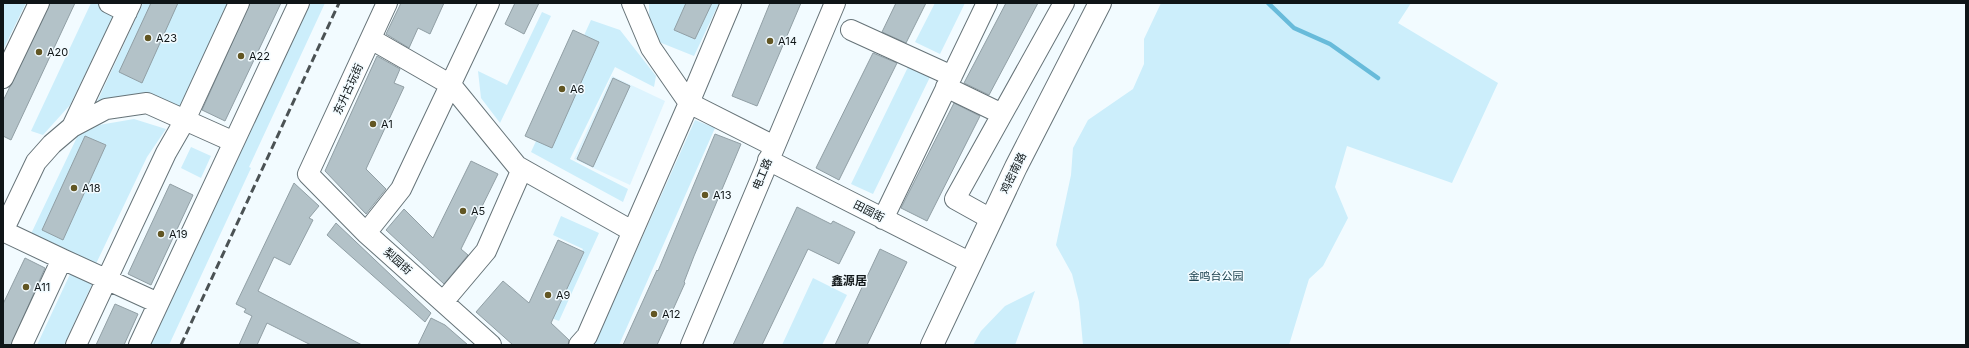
<svg xmlns="http://www.w3.org/2000/svg" width="1969" height="348" font-family="Inter,'Noto Sans SC',sans-serif">
<rect width="100%" height="100%" fill="#f2fbff"/>
<path fill="#ddf4fe" d="M612,76L665,101L630,185L574,159Z"/>
<path fill="#cceefb" d="M3,3H26L3,50Z
M91,3H97L116,11L70,105L43,135L31,131Z
M143,3H230L181,110L149,95L97,102Z
M307,3H325L249,167L251,168L169,345H148Z
M649,3H719L694,56L659,42L649,16Z
M935,3H965L940,54L915,42Z
M1161,3H1411L1398,23L1498,83L1452,183L1347,146L1335,187L1348,218L1323,266L1309,279L1289,345H1083L1079,302L1072,274L1056,245L1071,175L1073,148L1088,120L1133,89L1144,64V39Z
M542,12L551,16L500,123L481,98L478,71L507,85Z
M591,20L620,30L656,76L654,87L615,67L570,159L628,189L623,202L531,152Z
M909,65L931,75L873,194L851,184Z
M134,119L166,129L147,157L94,268L29,238L79,133L99,125Z
M695,120L715,128L619,345H594Z
M191,147L211,156L201,178L181,168Z
M561,216L599,233L559,321L551,318L583,249L553,235Z
M71,272L93,282L64,345H37Z
M813,278L847,295L822,345H782Z
M1035,291L1015,345H973L981,331L1005,306Z"/>
<g fill="none" stroke-linecap="round" stroke-linejoin="round">
<path stroke="#68bbda" stroke-width="4.5" d="M1268,3L1294,28L1330,44L1378,78"/>
</g>
<path fill="#b3c2c8" stroke="#919fa5" d="M50,3H75L11,140L3,136V101Z
M151,3H178L142,83L119,72Z
M250,3H281L225,121L202,110Z
M401,3H444L430,34L418,28L409,48L386,34Z
M515,3H539L524,34L505,24Z
M686,3H712L695,39L674,30Z
M770,3H801L757,106L732,96Z
M896,3H926L906,43L882,32Z
M1006,3H1038L989,95L964,83Z
M573,30L599,42L552,148L525,136Z
M873,53L897,63L839,180L816,168Z
M377,56L400,69L394,83L404,87L366,169L386,189L366,214L325,171Z
M613,78L630,86L593,167L577,159Z
M954,103L980,116L927,221L901,208Z
M715,134L741,144L694,256L684,282L685,283L657,345H623L657,270L658,271Z
M85,136L106,145L63,240L42,230Z
M471,161L498,174L461,249L468,255L444,284L386,230L404,209L433,238Z
M294,183L319,206L309,218L313,220L290,265L274,257L258,291L362,345H311L267,323L257,345H239L252,316L244,312L246,309L236,304Z
M170,184L193,195L151,285L128,274Z
M797,207L831,224L833,221L855,232L839,264L808,249L762,345H733Z
M336,223L431,313L425,322L327,235Z
M558,240L584,252L551,323L569,340L568,345H513L476,312L503,281L529,303Z
M880,249L907,262L867,345H835Z
M25,258L45,268L11,345H3V304Z
M115,304L138,314L124,345H96Z
M431,318L445,325L468,345H418Z"/>
<g fill="none" stroke-linecap="round" stroke-linejoin="round">
<g stroke="#667378" stroke-width="22">
<path id="minor" d="M109,3L127,12
M387,3L308,174L366,233L491,345
M632,3L651,48L689,103L774,146
M851,30L952,76
M371,39L451,85L517,166L632,231
M3,78L39,3
M946,87L1002,114
M72,127L131,3
M768,160L971,263
M883,219L987,3
M991,219L955,199L1064,3
M366,233L401,189L489,3
M62,259L158,303
M443,302L486,251L522,169
M22,345L62,259L3,231L36,162L52,144L72,127L106,109L147,103L234,142
M76,345L166,153L185,120L239,3
M139,345L299,3
M579,345L587,336L689,103L731,3
M691,345L835,3"/>
</g>
<g stroke="#667378" stroke-width="24">
<path id="major" d="M932,345L1016,167L1100,3"/>
</g>
<use href="#minor" stroke="#fff" stroke-width="20"/>
<use href="#major" stroke="#fff" stroke-width="22"/>
<path stroke="#4b5254" stroke-width="3" stroke-dasharray="8 4" stroke-linecap="butt" d="M181,345L339,3"/>
</g>
<g fill="#625623" stroke="#f2fbff" stroke-width="1.5">
<circle cx="148" cy="38" r="4"/>
<circle cx="770" cy="41" r="4"/>
<circle cx="39" cy="52" r="4"/>
<circle cx="241" cy="56" r="4"/>
<circle cx="562" cy="89" r="4"/>
<circle cx="373" cy="124" r="4"/>
<circle cx="74" cy="188" r="4"/>
<circle cx="705" cy="195" r="4"/>
<circle cx="463" cy="211" r="4"/>
<circle cx="161" cy="234" r="4"/>
<circle cx="26" cy="287" r="4"/>
<circle cx="548" cy="295" r="4"/>
<circle cx="654" cy="314" r="4"/>
</g>
<g text-anchor="middle" stroke-width="3" stroke-linejoin="round" paint-order="stroke">
<g font-size="11" fill="#0f1517" stroke="#f2fbff" text-anchor="start">
<text x="156" y="42">A23</text>
<text x="778" y="45">A14</text>
<text x="47" y="56">A20</text>
<text x="249" y="60">A22</text>
<text x="570" y="93">A6</text>
<text x="381" y="128">A1</text>
<text x="82" y="192">A18</text>
<text x="713" y="199">A13</text>
<text x="471" y="215">A5</text>
<text x="169" y="238">A19</text>
<text x="34" y="291">A11</text>
<text x="556" y="299">A9</text>
<text x="662" y="318">A12</text>
</g>
<g font-size="11" fill="#0f1517" stroke="#f2fbff">
<text transform="translate(348 89) rotate(-65)" y="4">东升古玩街</text>
<text transform="translate(1013 173) rotate(-64)" y="4">鸡密南路</text>
<text transform="translate(762 174) rotate(-67)" y="4">电工路</text>
<text transform="translate(869 211) rotate(27)" y="4">田园街</text>
<text transform="translate(398 261) rotate(42)" y="4">梨园街</text>
</g>
<g font-size="11" fill="#1b414e" stroke="#f2fbff">
<text x="1216" y="280">金鸣台公园</text>
</g>
<g font-size="12" font-weight="bold" fill="#0f1517" stroke="#f2fbff">
<text x="849" y="285">鑫源居</text>
</g>
</g>
<rect width="1969" height="348" fill="none" stroke="#0f1517" stroke-width="8"/>
</svg>
